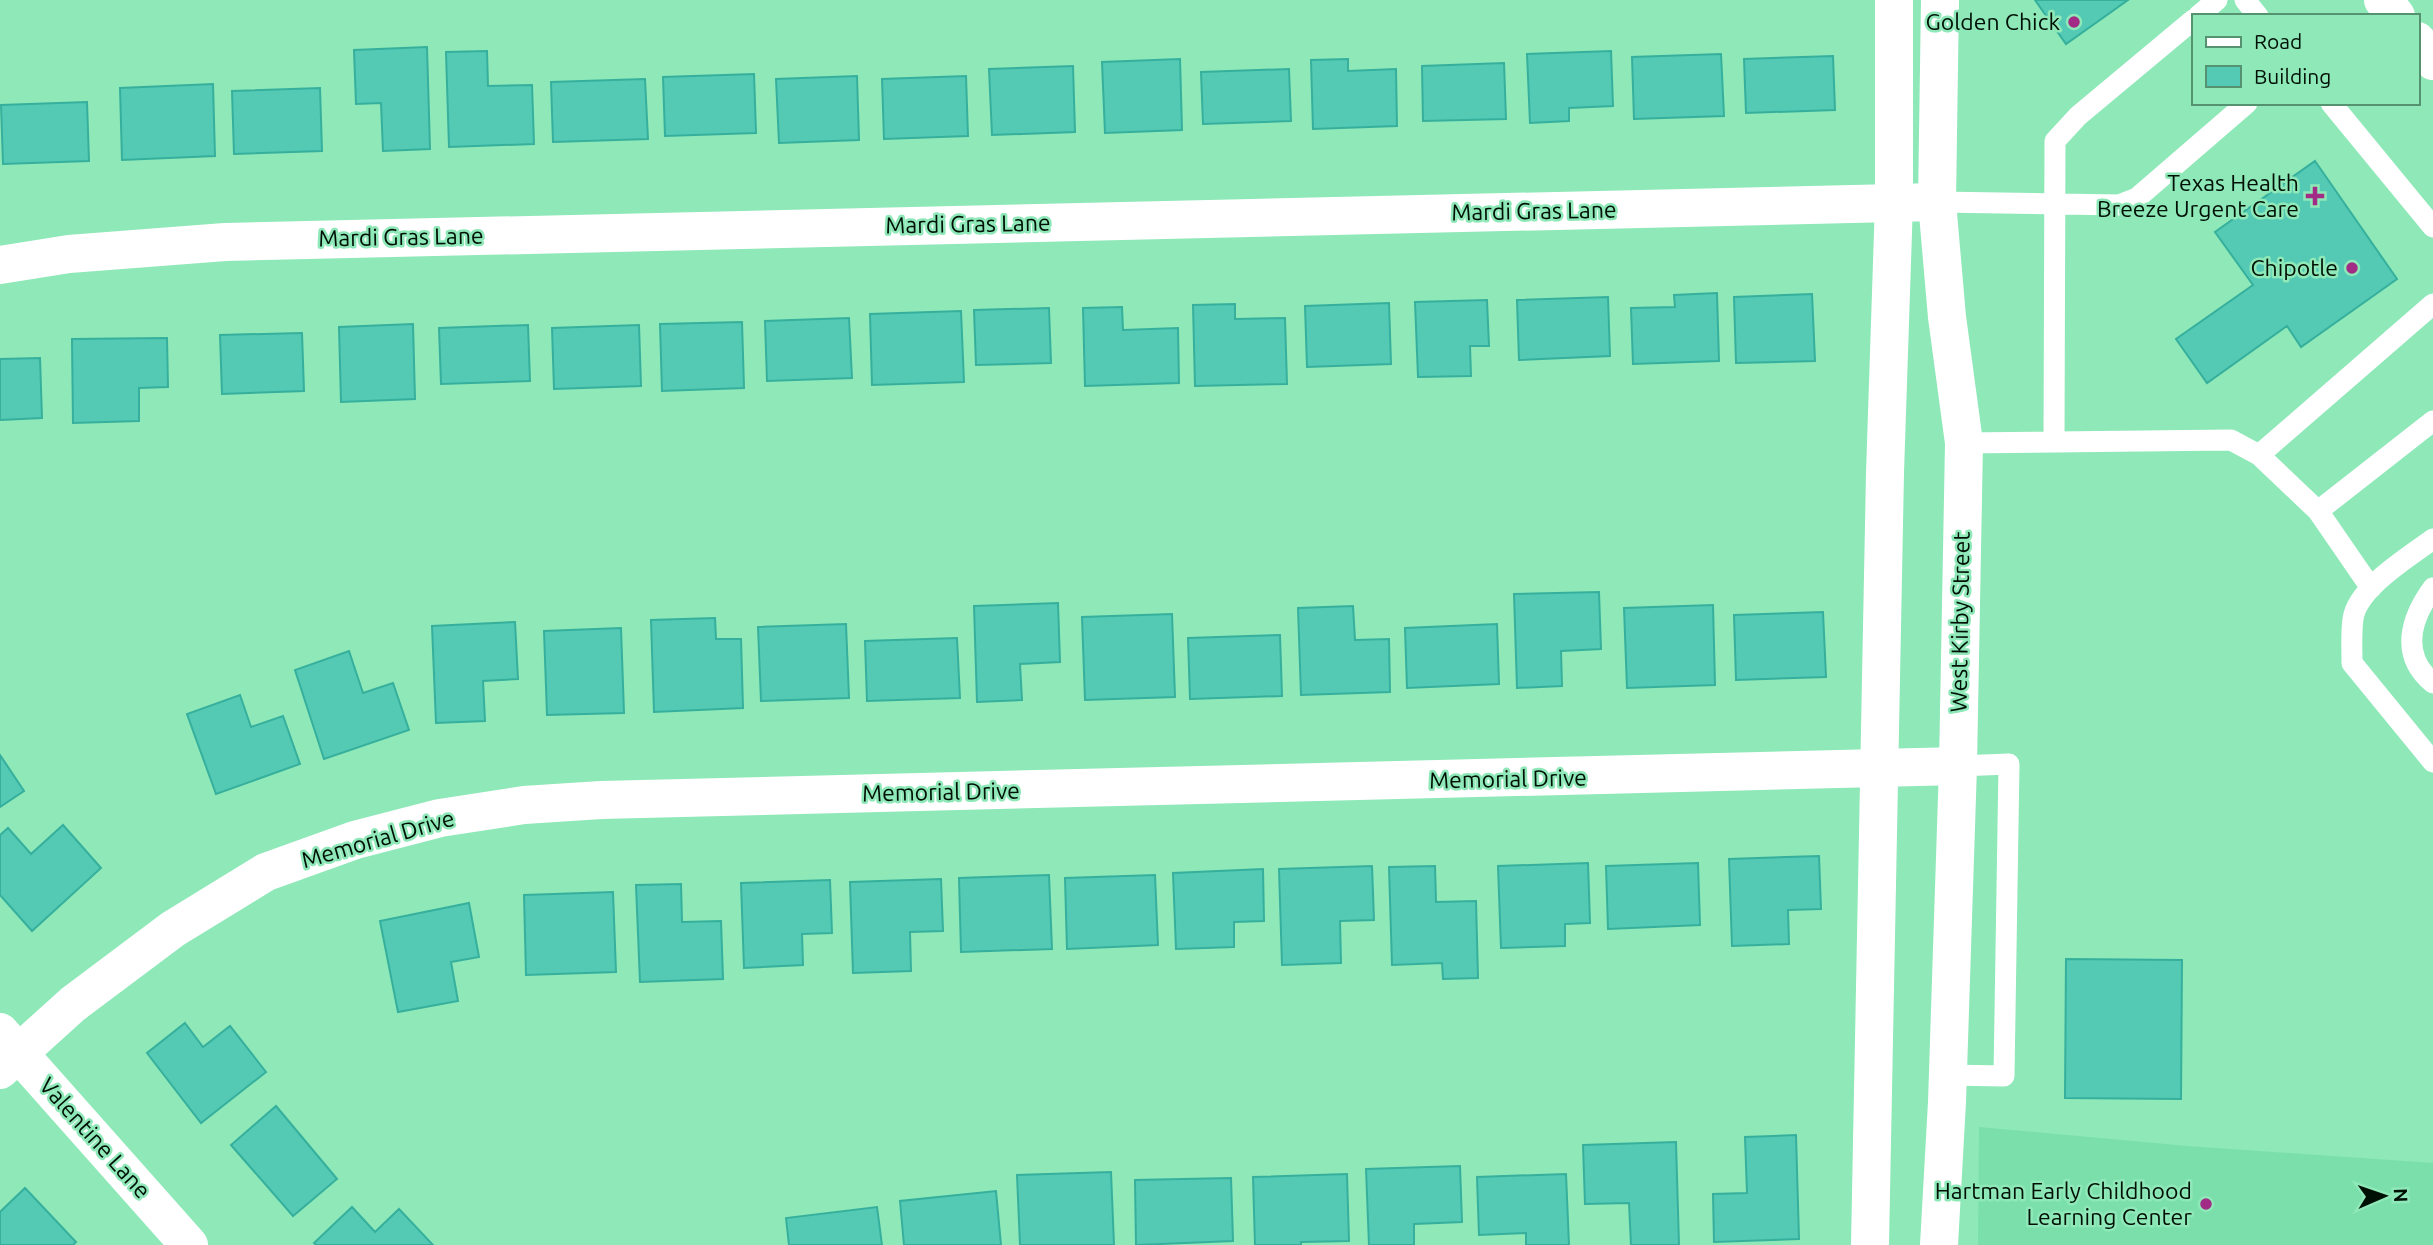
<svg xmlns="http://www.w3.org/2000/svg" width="2433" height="1245" font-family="Ubuntu,sans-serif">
<rect width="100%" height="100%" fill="#8ee8b8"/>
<path fill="#7bdfab" d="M1979,1127L2187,1146L2433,1163V1245H1978Z"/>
<path fill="#54cab5" stroke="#36b09c" stroke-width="2" d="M2035,0H2128L2066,44Z
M427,47L430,149L383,151L381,103L356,104L354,50Z
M487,51L488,86L532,85L534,144L449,147L446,52Z
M1611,51L1613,106L1569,108V121L1530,123L1527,54Z
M1721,54L1724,116L1634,119L1632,57Z
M1833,56L1835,110L1746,113L1744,59Z
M1180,59L1182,130L1105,133L1102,62Z
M1348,59V71L1396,69L1397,126L1313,129L1311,60Z
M1504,63L1506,119L1423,121L1422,66Z
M1073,66L1075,132L992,135L989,69Z
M1289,69L1291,121L1203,124L1201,72Z
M754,74L756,133L665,136L663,77Z
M857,76L859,140L779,143L776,79Z
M966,76L968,136L884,139L882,79Z
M645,79L648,139L553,142L551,82Z
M213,84L215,156L122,160L120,88Z
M320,88L322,151L234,154L232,91Z
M87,102L89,161L3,164L1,105Z
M2315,161L2397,279L2301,347L2287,326L2207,383L2176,339L2253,285L2215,232Z
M1717,293L1719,361L1633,364L1631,308L1675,307L1674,295Z
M1812,294L1815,361L1736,363L1734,297Z
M1608,297L1610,356L1519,360L1517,300Z
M1487,300L1489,346H1470L1471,376L1418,377L1415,302Z
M1389,303L1391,364L1307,367L1305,306Z
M1235,304V319L1285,318L1287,384L1195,386L1193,305Z
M1122,307L1123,330L1178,328L1179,383L1085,386L1083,308Z
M1049,308L1051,363L976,365L974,310Z
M961,311L964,382L872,385L870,314Z
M849,318L852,378L767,381L765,321Z
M742,322L744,388L662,391L660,324Z
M413,324L415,399L341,402L339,327Z
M528,325L530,381L441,384L439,328Z
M639,325L641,386L554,389L552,328Z
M302,333L304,391L222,394L220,335Z
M167,338L168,387L139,388V421L73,423L72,339Z
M40,358L42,418L0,420V359Z
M1599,592L1601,649L1561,651L1562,686L1517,688L1514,594Z
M1058,603L1060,662L1020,664L1022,700L977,702L974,606Z
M1713,605L1715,685L1627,688L1624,608Z
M1353,606L1355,640L1389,639L1390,692L1301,695L1298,608Z
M1823,612L1826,677L1736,680L1734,615Z
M1172,614L1175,697L1085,700L1082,617Z
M715,618L716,639H741L743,708L654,712L651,620Z
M515,622L518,679L483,681L485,721L436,723L432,626Z
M846,624L849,698L761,701L758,627Z
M1497,624L1499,684L1407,688L1405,628Z
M621,628L624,713L547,715L544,631Z
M1280,635L1282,696L1190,699L1188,638Z
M957,638L960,698L867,701L865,641Z
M349,651L363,693L393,683L409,730L324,759L295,670Z
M240,695L251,727L283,716L300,764L216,794L187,714Z
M0,755L24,791L0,807Z
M63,825L101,868L32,931L0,895V835L8,828L31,854Z
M1819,856L1821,909L1788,910L1789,944L1732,946L1729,859Z
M1588,863L1590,923L1565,924V946L1501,948L1498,866Z
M1698,863L1700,925L1608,929L1606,866Z
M1372,866L1374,920L1340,921L1341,963L1282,965L1279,869Z
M1435,866L1436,902L1476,901L1478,978L1443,979L1442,963L1392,965L1389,867Z
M1263,869L1264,921L1234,922V947L1176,949L1173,873Z
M1049,875L1052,949L961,952L959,878Z
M1155,875L1158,945L1067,949L1065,878Z
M941,879L943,931L910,932L911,971L853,973L850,882Z
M830,880L832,933L802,934L803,965L744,968L741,883Z
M681,884L682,922L721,921L723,979L640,982L636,885Z
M613,892L616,972L526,975L524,895Z
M469,903L479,957L451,962L458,1001L398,1012L380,921Z
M2066,959L2182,960L2181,1099L2065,1098Z
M185,1023L203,1047L230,1026L266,1072L201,1123L147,1053Z
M276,1106L337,1179L293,1216L231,1145Z
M1796,1135L1799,1239L1714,1242L1713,1194L1747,1193L1745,1137Z
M1676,1142L1679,1245H1631L1629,1203L1585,1204L1583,1145Z
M1460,1166L1462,1222L1414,1224V1245H1369L1366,1169Z
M1111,1172L1114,1245H1020L1017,1175Z
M1347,1174L1349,1241L1301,1242V1245H1255L1253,1177Z
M1566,1174L1569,1245H1526V1233L1479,1235L1477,1177Z
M1231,1178L1233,1241L1136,1245L1135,1180Z
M25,1188L76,1242L73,1245H0V1212Z
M996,1191L1001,1245H904L900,1201Z
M352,1207L375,1232L399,1209L433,1245H316L314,1243Z
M877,1207L882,1245H789L786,1218Z"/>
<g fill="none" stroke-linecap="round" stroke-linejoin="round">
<path stroke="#fff" stroke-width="21" d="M2245,0L2258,16
M2198,16L2217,0
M2331,103L2433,227
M1937,202L2119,205L2137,198L2247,103
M2054,442L2055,141L2078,116L2193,20
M1964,443L2231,440L2259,455L2318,511L2433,421
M2259,455L2433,304
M2318,511L2371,588
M2433,539C2409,557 2357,588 2353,619C2351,633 2352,649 2352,663L2433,762
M2433,588C2411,618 2399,655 2433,683
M1947,1075L2004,1076L2009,764L1958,766"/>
<path stroke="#fff" stroke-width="38" d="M0,265L69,254L225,242L1937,202
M0,1032L189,1245
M0,1070L73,1004L173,929L266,872L355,840L440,818L524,805L601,800L1958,766"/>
<path stroke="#fff" stroke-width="38" d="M1870,1245L1885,473L1894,202V0
M1939,1245L1947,1102L1958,766L1964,443L1947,317L1937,202L1940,0"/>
<path stroke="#fff" stroke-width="38" d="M2383,0L2396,16
M2417,41L2433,61"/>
</g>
<g fill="#a22c85" stroke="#8ee8b8" stroke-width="2.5">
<circle cx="2074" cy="22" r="7"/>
<path d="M2311.5 185.5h7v7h7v7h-7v7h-7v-7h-7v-7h7z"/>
<circle cx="2352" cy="268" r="7"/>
<circle cx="2206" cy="1204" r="7"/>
</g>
<g text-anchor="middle" stroke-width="5" stroke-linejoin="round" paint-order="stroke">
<g font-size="23" fill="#001005" stroke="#8ee8b8" text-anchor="end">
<text x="2060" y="30">Golden Chick</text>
<text x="2299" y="191">Texas Health<tspan x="2299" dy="26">Breeze Urgent Care</tspan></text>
<text x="2338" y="276">Chipotle</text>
<text x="2192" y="1199">Hartman Early Childhood<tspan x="2192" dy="26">Learning Center</tspan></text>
</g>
<g font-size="23" fill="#001005" stroke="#8ee8b8">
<text transform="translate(1534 211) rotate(-1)" y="8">Mardi Gras Lane</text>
<text transform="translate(968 224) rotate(-1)" y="8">Mardi Gras Lane</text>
<text transform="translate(401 237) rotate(-1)" y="8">Mardi Gras Lane</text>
<text transform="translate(1960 622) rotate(-89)" y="8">West Kirby Street</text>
<text transform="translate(1508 779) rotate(-1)" y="8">Memorial Drive</text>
<text transform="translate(941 792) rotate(-1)" y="8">Memorial Drive</text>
<text transform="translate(378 839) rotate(-16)" y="8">Memorial Drive</text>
<text transform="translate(95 1138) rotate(48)" y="8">Valentine Lane</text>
</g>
</g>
<rect x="2192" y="14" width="228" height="91" fill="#8ee8b8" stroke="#559270" stroke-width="2"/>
<rect x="2206" y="37" width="35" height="10" fill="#ffffff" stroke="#559270" stroke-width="2"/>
<text x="2254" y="49" font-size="21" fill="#001005">Road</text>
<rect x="2206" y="66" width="35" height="21" fill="#54cab5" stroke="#559270" stroke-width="2"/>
<text x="2254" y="84" font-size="21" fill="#001005">Building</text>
<g transform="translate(2384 1196) rotate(88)" stroke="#8ee8b8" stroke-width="5" paint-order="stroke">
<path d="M0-5L12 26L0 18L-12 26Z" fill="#001005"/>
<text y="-10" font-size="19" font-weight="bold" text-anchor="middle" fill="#001005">N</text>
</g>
</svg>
